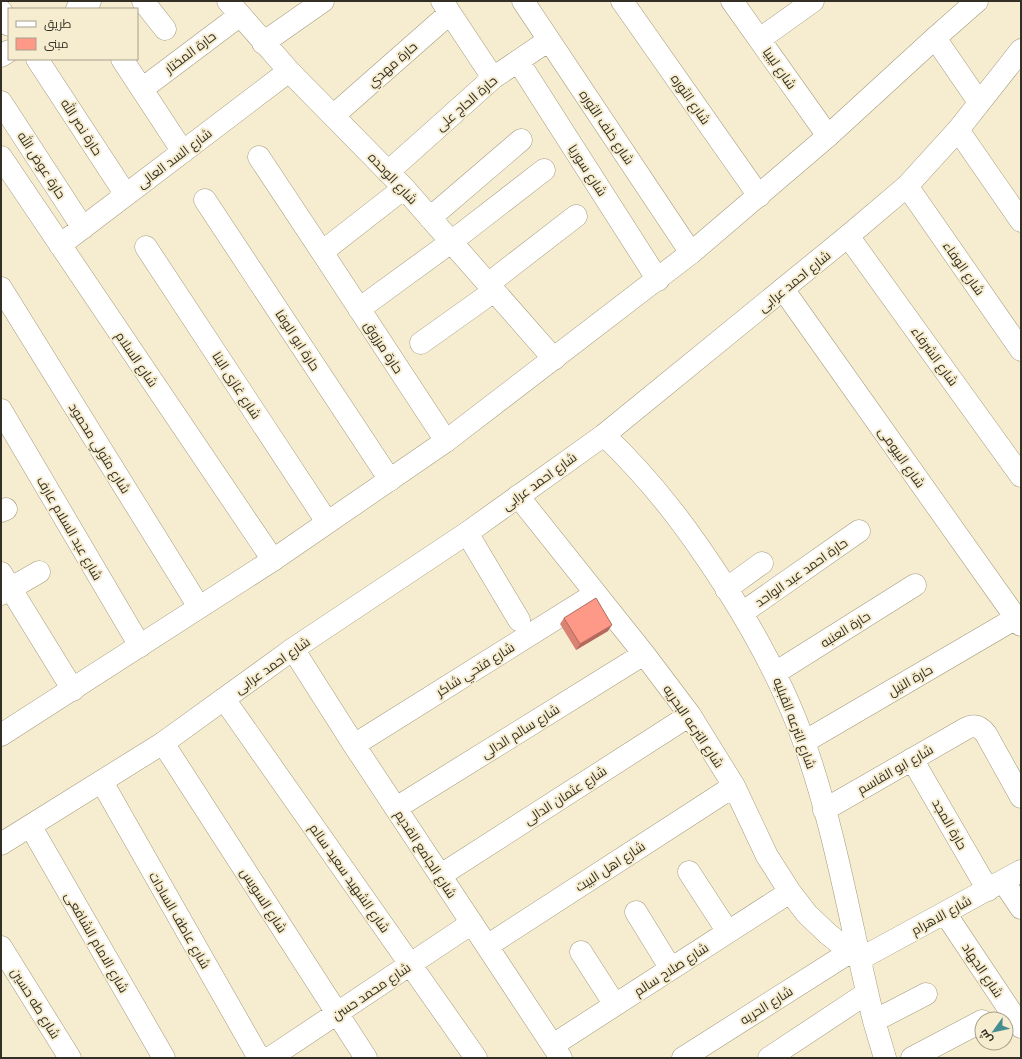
<svg xmlns="http://www.w3.org/2000/svg" width="1022" height="1059" font-family="'Open Sans',Cairo,sans-serif">
<rect width="100%" height="100%" fill="#f6eccf"/>
<g fill="none" stroke-linecap="round" stroke-linejoin="round">
<g stroke="#a39a7e" stroke-width="23">
<path id="minor" d="M143,1L165,29
M228,1L289,71L404,188L554,359
M442,1L493,78
M523,1L691,253
M622,1L759,196
M732,1L828,136
M77,9L90,1
M1,11L9,25
M935,38L979,102
M760,39L813,1
M263,43L323,1
M1,56L9,51
M37,59L126,195
M122,59L183,152
M518,61L658,280
M142,89L239,16
M1,102L83,228
M333,116L450,13
M958,130L1021,221
M1,157L273,560
M259,157L322,252L404,188
M388,172L493,78L549,40
M907,186L1021,350
M205,200L390,480
M430,218L521,140
M848,236L1021,476
M60,245L289,71
M146,247L327,522
M322,252L446,441
M488,284L576,216
M1,288L199,607
M783,289L1021,625
M359,309L451,242L544,170
M421,343L494,291
M1,410L140,646
M604,435C655,484 689,530 727,589C758,638 785,688 804,742C836,832 851,928 874,1021L885,1058
M518,496L644,654L690,715L734,786L767,856L790,892L807,914L828,934L860,959L1021,871
M1,511L6,509
M467,533L519,620
M1,573L73,690
M726,589L762,563
M1,594L39,572
M742,613L859,531
M293,649L354,745L561,1058
M775,673L915,585
M224,699L476,1058
M804,742L1016,618
M163,743L366,1058
M354,745L595,594
M912,759L988,890
M102,782L259,1058
M396,808L644,654
M824,810L965,729C974,724 980,726 986,734L1021,797
M31,827L164,1058
M689,872L728,932
M441,875L690,715
M1003,881L1021,908
M636,912L671,969
M945,913L1021,1027
M487,946L734,786
M1,947L70,1058
M581,952L615,1005
M874,1021L926,994
M553,1045L790,892
M270,1058L472,923
M683,1058L850,952
M769,1058L867,993
M912,1058L982,1021"/>
</g>
<g stroke="#a39a7e" stroke-width="23">
<path id="tertiary" d="M1,735L273,560L446,441L691,253L828,136L935,38L977,1
M1,844L163,743L293,649L467,533L604,435L848,236L907,186L958,130L1021,50"/>
</g>
<use href="#minor" stroke="#fff" stroke-width="22"/>
<use href="#tertiary" stroke="#fff" stroke-width="22"/>
</g>
<path fill="#da8374" d="M564,618L608,631L576,650L560,624Z"/>
<path fill="#b26a5e" d="M612,625L608,631L576,650L580,644Z"/>
<path fill="#fe9887" stroke="#b26a5e" d="M596,598L612,625L580,644L564,618Z"/>
<g text-anchor="middle" stroke-width="4" stroke-linejoin="round" paint-order="stroke">
<g font-size="13" fill="#332f24" stroke="#f6eccf">
<text transform="translate(190 52) rotate(-37)" y="5">حارة المختار</text>
<text transform="translate(392 64) rotate(-41)" y="5">حارة مهدي</text>
<text transform="translate(780 68) rotate(55)" y="5">شارع ليبيا</text>
<text transform="translate(691 99) rotate(55)" y="5">شارع الثوره</text>
<text transform="translate(466 103) rotate(-41)" y="5">حارة الحاج على</text>
<text transform="translate(82 127) rotate(57)" y="5">حارة نصر الله</text>
<text transform="translate(607 127) rotate(56)" y="5">شارع خلف الثوره</text>
<text transform="translate(174 158) rotate(-37)" y="5">شارع السد العالى</text>
<text transform="translate(42 165) rotate(57)" y="5">حارة عوض الله</text>
<text transform="translate(588 170) rotate(57)" y="5">شارع سوريا</text>
<text transform="translate(393 178) rotate(47)" y="5">شارع الوحده</text>
<text transform="translate(964 268) rotate(55)" y="5">شارع الوفاء</text>
<text transform="translate(794 281) rotate(-39)" y="5">شارع احمد عرابى</text>
<text transform="translate(298 340) rotate(57)" y="5">حارة ابو الوفا</text>
<text transform="translate(384 347) rotate(57)" y="5">حارة مرزوق</text>
<text transform="translate(935 356) rotate(54)" y="5">شارع الشرفاء</text>
<text transform="translate(137 359) rotate(56)" y="5">شارع السلام</text>
<text transform="translate(237 385) rotate(57)" y="5">شارع غازى البنا</text>
<text transform="translate(100 448) rotate(58)" y="5">شارع متولي محمود</text>
<text transform="translate(902 457) rotate(55)" y="5">شارع البيومى</text>
<text transform="translate(539 481) rotate(-36)" y="5">شارع احمد عرابى</text>
<text transform="translate(70 528) rotate(60)" y="5">شارع عبد السلام عارف</text>
<text transform="translate(801 572) rotate(-35)" y="5">حارة احمد عبد الواحد</text>
<text transform="translate(845 629) rotate(-32)" y="5">حارة العنبه</text>
<text transform="translate(272 665) rotate(-35)" y="5">شارع احمد عرابى</text>
<text transform="translate(475 669) rotate(-32)" y="5">شارع فتحي شاكر</text>
<text transform="translate(910 680) rotate(-30)" y="5">حارة النيل</text>
<text transform="translate(795 723) rotate(69)" y="5">شارع الترعه القبليه</text>
<text transform="translate(694 726) rotate(56)" y="5">شارع الترعه البحريه</text>
<text transform="translate(520 731) rotate(-32)" y="5">شارع سالم الدالى</text>
<text transform="translate(895 769) rotate(-30)" y="5">شارع ابو القاسم</text>
<text transform="translate(565 795) rotate(-33)" y="5">شارع عثمان الدالى</text>
<text transform="translate(950 824) rotate(60)" y="5">حارة المجد</text>
<text transform="translate(426 854) rotate(57)" y="5">شارع الجامع القديم</text>
<text transform="translate(610 866) rotate(-33)" y="5">شارع اهل البيت</text>
<text transform="translate(350 878) rotate(55)" y="5">شارع الشهيد سعيد سالم</text>
<text transform="translate(264 900) rotate(57)" y="5">شارع السويس</text>
<text transform="translate(941 915) rotate(-29)" y="5">شارع الاهرام</text>
<text transform="translate(180 920) rotate(60)" y="5">شارع عاطف السادات</text>
<text transform="translate(97 942) rotate(60)" y="5">شارع الامام الشافعى</text>
<text transform="translate(671 969) rotate(-33)" y="5">شارع صلاح سالم</text>
<text transform="translate(983 970) rotate(56)" y="5">شارع الجهاد</text>
<text transform="translate(371 991) rotate(-34)" y="5">شارع محمد حسن</text>
<text transform="translate(36 1003) rotate(58)" y="5">شارع طه حسين</text>
<text transform="translate(766 1005) rotate(-32)" y="5">شارع الحريه</text>
</g>
</g>
<rect width="1022" height="1059" fill="none" stroke="#332f24" stroke-width="4"/>
<rect x="8" y="8" width="130" height="52" fill="#f6eccf" stroke="#a8a08b"/>
<rect x="16" y="21" width="20" height="6" fill="#ffffff" stroke="#a8a08b"/>
<text x="44" y="28" font-size="12" fill="#332f24">طريق</text>
<rect x="16" y="38" width="20" height="12" fill="#fe9887" stroke="#a8a08b"/>
<text x="44" y="48" font-size="12" fill="#332f24">مبنى</text>
<g transform="translate(994 1031) rotate(237)"><circle r="19" fill="#f6eccf" stroke="#a8a08b"/>
<path d="M0-3L7 15L0 10L-7 15Z" fill="#458d90"/>
<text y="-6" font-size="11" font-weight="bold" text-anchor="middle" fill="#332f24">ش</text>
</g>
</svg>
